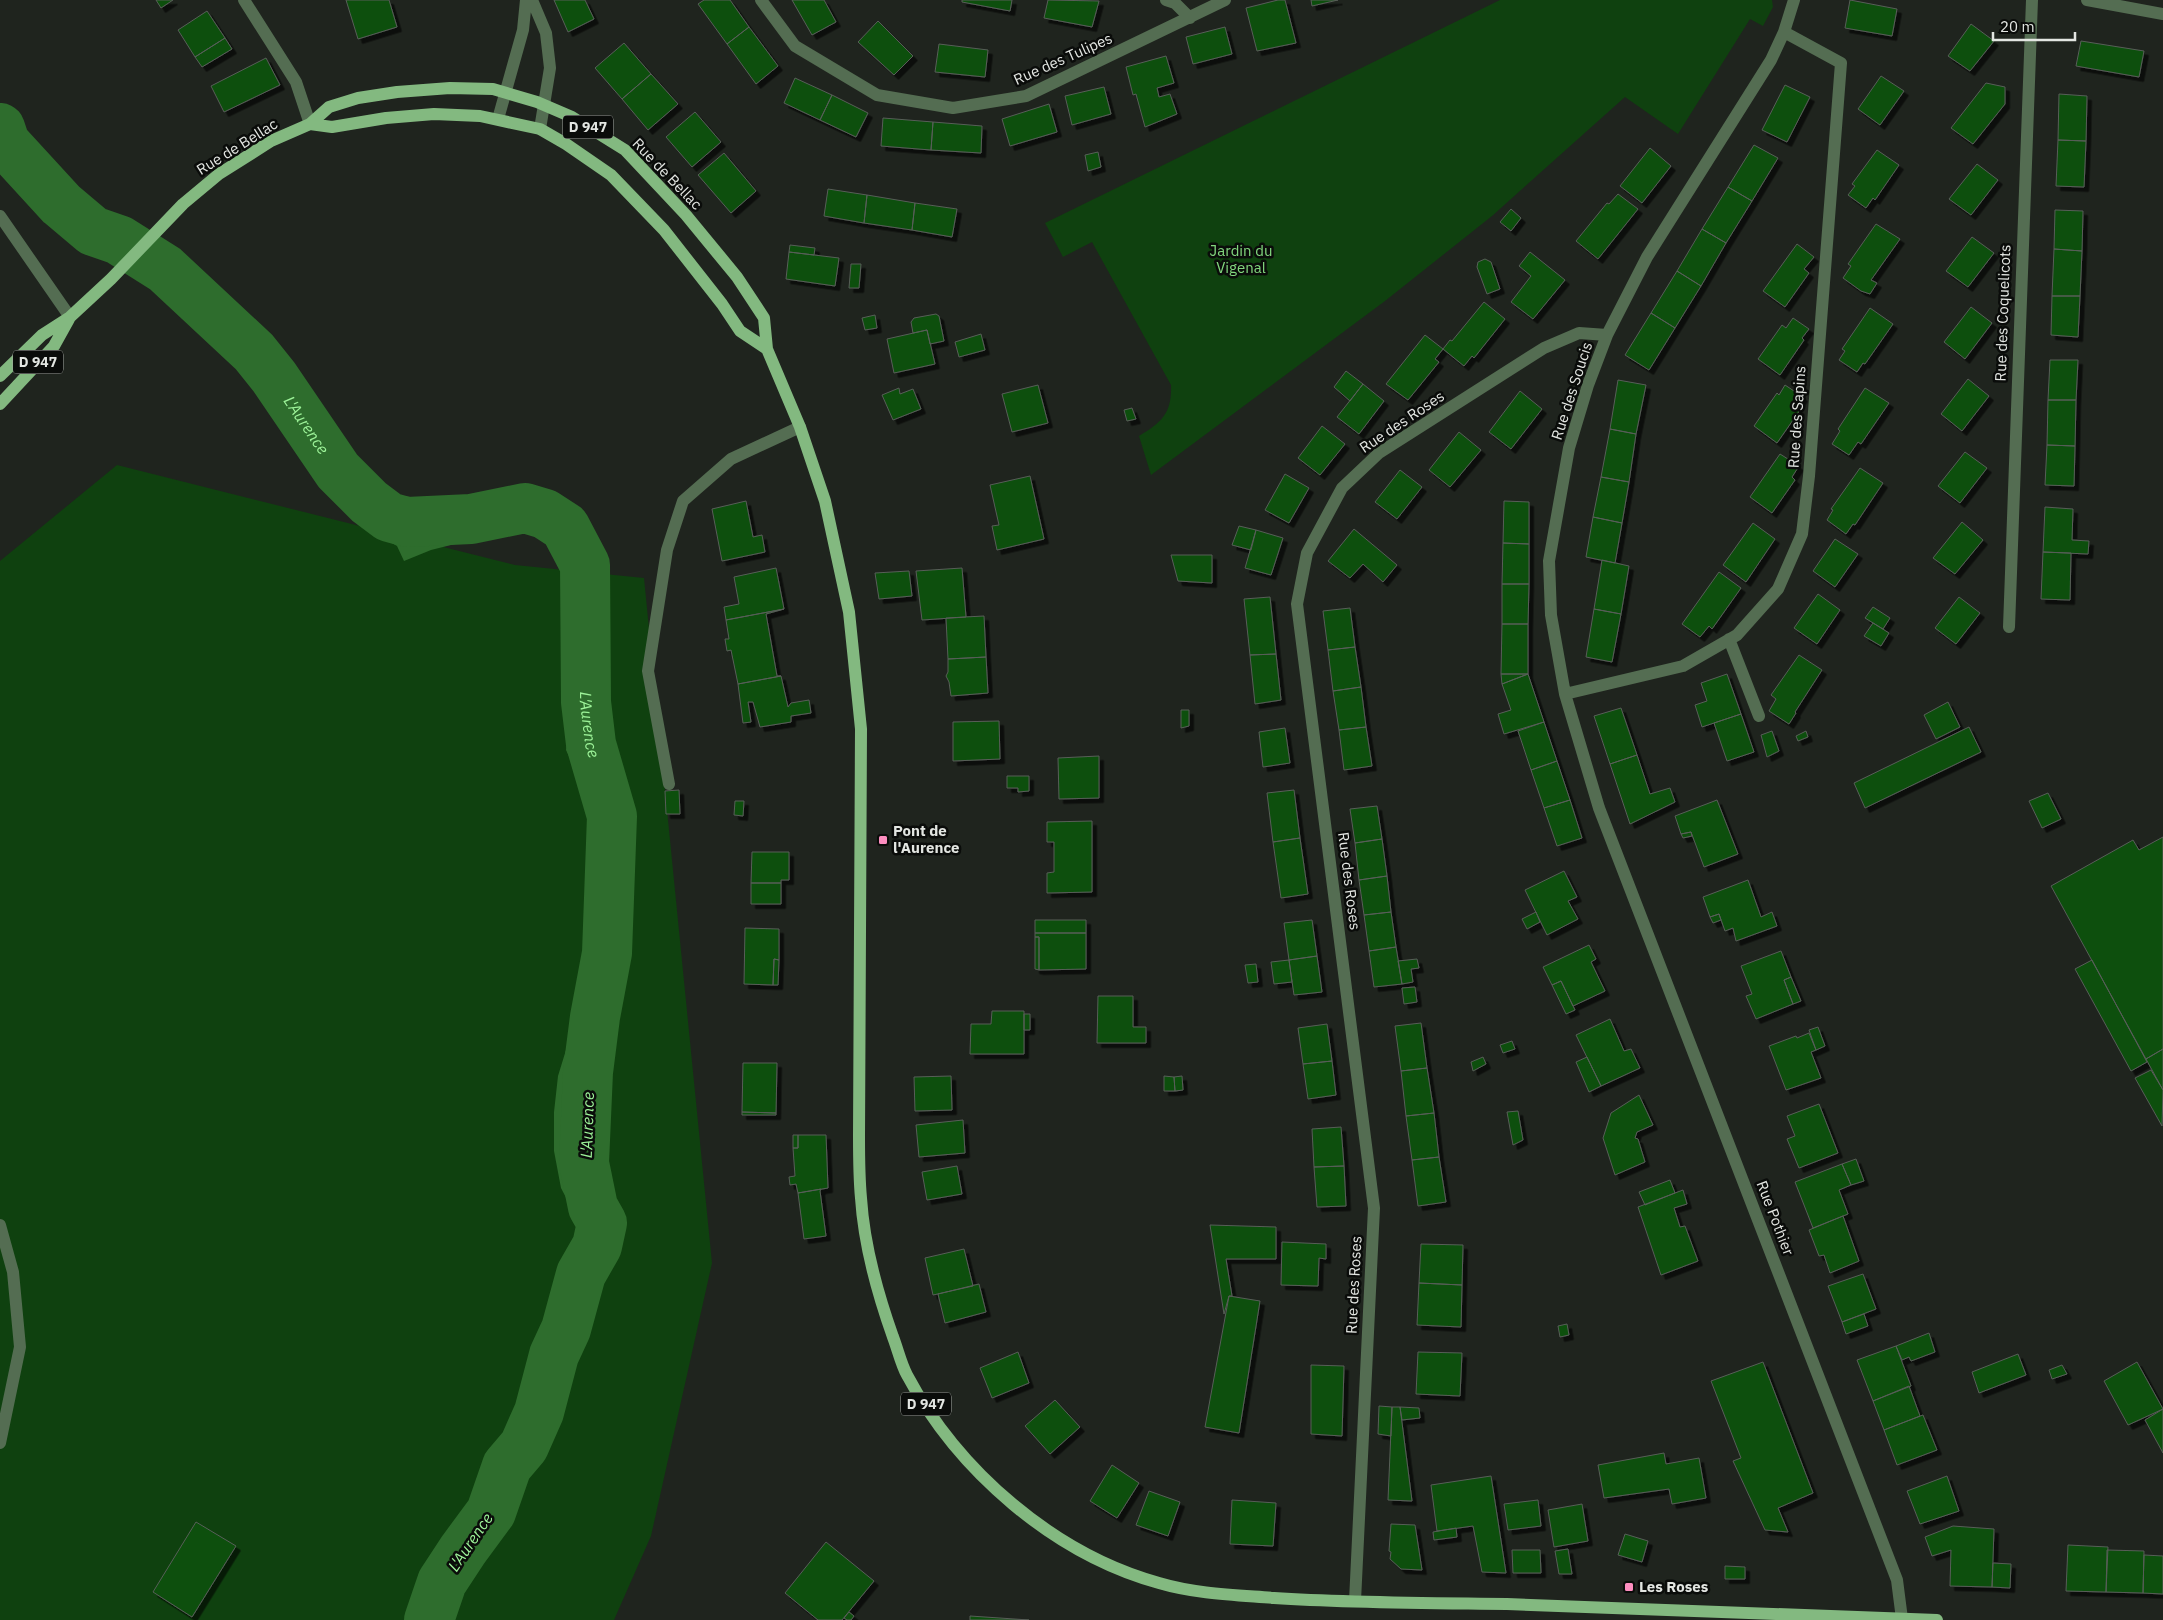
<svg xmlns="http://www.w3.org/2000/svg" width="2163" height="1620" font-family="'IBM Plex Sans',sans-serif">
<defs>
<filter id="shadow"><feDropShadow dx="4.5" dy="4.5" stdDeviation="0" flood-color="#0009"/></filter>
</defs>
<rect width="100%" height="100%" fill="#1f241e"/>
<path fill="#0f410f" d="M1500,0H1772L1773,7L1763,26L1750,19L1678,134L1625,97L1492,216L1385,301L1151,475L1139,436C1162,422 1172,413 1171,385L1092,242L1063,257L1045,223Z
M117,465L515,565L644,578L712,1263L651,1536L614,1620H0V561Z"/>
<path fill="#2e6d2d" d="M0,128L5,143L61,204L93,231L119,240L106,255L63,224L24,186L15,168L0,149Z
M161,267L254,352L274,377L338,471L369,502L389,517L407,522L471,519L525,508L545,514L565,527L585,565L586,702L591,744L612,816L607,953L595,1017L588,1072L584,1162L593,1207L602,1223L597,1246L581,1274L566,1329L554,1355L539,1412L524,1446L507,1466L491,1512L463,1550L442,1582L429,1620H410L419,1604L430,1573L476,1516L482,1504L484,1487L489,1473L510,1445L520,1420L543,1346L563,1307L572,1269L584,1247L586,1236L561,1188L554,1151V1112L558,1076L578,1011L579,986L591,947L588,945L591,850L593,840L590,805L587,793L566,750L570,725L572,686L571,608L573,566L559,541L536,526L520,522L495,534L431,550L404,561L397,546L370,530L310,456L290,423L233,353L193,312L151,278Z"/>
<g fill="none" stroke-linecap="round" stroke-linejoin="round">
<path stroke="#2e6d2d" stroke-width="50" id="s1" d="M0,128L5,143L61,204L93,231L119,240L165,269L254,352L274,377L338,471L369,502L389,517L407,522L471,519L525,508L545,514L565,527L585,565L586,702L591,744L612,816L607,953L595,1017L588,1072L584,1163L593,1207L602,1223L597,1246L581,1274L566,1329L554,1355L539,1412L524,1446L507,1466L491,1512L463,1550L442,1582L429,1620"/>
</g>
<path fill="#0a500d" stroke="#585e58" filter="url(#shadow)" d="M156,0H173L161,8Z
M346,0H389L397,27L358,39Z
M554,0H585L594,19L568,32Z
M704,0H730L749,27L727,44L698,4Z
M792,0H824L836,22L812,35Z
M962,0H1012L1010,11L962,2Z
M1048,0L1099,1L1092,27L1044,18Z
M1278,0H1285L1296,43L1257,51L1246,8Z
M1311,0H1338L1312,6Z
M1850,0L1897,9L1892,36L1845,28Z
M207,11L225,38L195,57L178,30Z
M878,21L913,56L894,75L858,42Z
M1971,24L1994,41L1970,71L1948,56Z
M749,27L778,66L756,84L727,44Z
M1225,27L1232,54L1193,64L1186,37Z
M225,38L232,49L202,67L195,57Z
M2081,41L2144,51L2139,77L2076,66Z
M624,43L651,74L622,99L595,68Z
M939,44L988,50L985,77L935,72Z
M1166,56L1174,83L1157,88L1159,97L1170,94L1177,114L1145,127L1136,94L1133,95L1126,67Z
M266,58L280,85L224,112L211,86Z
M651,74L678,104L648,130L622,99Z
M1881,76L1904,91L1880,125L1858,109Z
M795,78L832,95L820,120L784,103Z
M1986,83L2005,87V104L1973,144L1951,128Z
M1785,85L1810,97L1787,142L1762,130Z
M1104,87L1111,114L1072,125L1065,96Z
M2059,94L2087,96L2086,141L2058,140Z
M832,95L868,113L856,137L820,120Z
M1049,104L1057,132L1010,146L1002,119Z
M695,112L721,142L692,167L666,137Z
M883,118L933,122L931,150L881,146Z
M933,122L982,126L981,153L931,150Z
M2058,140L2086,141L2084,187L2056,186Z
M1754,145L1778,158L1752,201L1728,187Z
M1650,148L1671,166L1642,203L1620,186Z
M1877,150L1899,165L1875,200L1873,198L1866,208L1848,195L1855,186L1852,184Z
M1098,152L1101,167L1088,171L1085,155Z
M724,153L756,191L731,213L698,175Z
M1977,164L1998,180L1971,215L1949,199Z
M1728,187L1752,201L1726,243L1702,229Z
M828,189L867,195L864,223L824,216Z
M1618,194L1638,209L1598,259L1576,241L1607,203L1609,204Z
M867,195L915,203L912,230L864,223Z
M915,203L957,209L952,237L912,230Z
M1511,209L1521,218L1511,231L1500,222Z
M2055,210L2083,211L2082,251L2054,249Z
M1876,224L1900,239L1871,280L1877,283L1870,294L1861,291L1843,278L1851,266L1848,264Z
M1702,229L1726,243L1701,286L1677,271Z
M1972,237L1994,253L1968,287L1946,271Z
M1797,244L1814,257L1804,269L1809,273L1785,307L1763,291Z
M790,245L815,248L814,255L789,252Z
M2054,249L2082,251L2080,296H2052Z
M789,252L839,258L835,286L786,279Z
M1530,252L1565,280L1533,319L1511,302L1531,276L1519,266Z
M1485,259L1491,262L1500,289L1487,294L1477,267L1478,262Z
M851,264H861L859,288H849Z
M1677,271L1701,286L1675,328L1651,313Z
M2052,296H2080L2078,337L2051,335Z
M1484,302L1505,319L1474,358L1472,356L1464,366L1443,349L1450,340L1452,341Z
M1971,307L1992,323L1965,359L1944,342Z
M1870,308L1893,324L1865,364L1863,363L1857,372L1839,360L1845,351L1842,349Z
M1651,313L1675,328L1649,370L1625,355Z
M936,314L939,316L944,341L930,344L927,330L913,333L911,322L914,318Z
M875,315L877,328L865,330L862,318Z
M1793,318L1809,329L1802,338L1804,340L1780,375L1758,359L1782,325L1786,328Z
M927,330L935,364L894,373L887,339Z
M981,334L985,350L959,357L955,342Z
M1425,335L1443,349L1435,359L1439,362L1408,400L1386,384Z
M2050,360H2078L2076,400H2048Z
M1346,371L1363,384L1350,401L1334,387Z
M1968,379L1989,396L1962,431L1941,414Z
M1618,380L1646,385L1636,434L1610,429Z
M1363,384L1384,401L1359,434L1337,417Z
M1038,385L1048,423L1012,432L1002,394Z
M1785,385L1803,397L1796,407L1800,410L1777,443L1754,426L1777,393L1779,395Z
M899,388L900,394L913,389L921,409L893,420L882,395Z
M1865,388L1889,403L1861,444L1858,442L1849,455L1832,444L1840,431L1838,429Z
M1520,391L1542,409L1511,449L1489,432Z
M2048,400H2076L2075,446L2047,445Z
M1132,408L1136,419L1127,421L1124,410Z
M1322,426L1345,444L1320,475L1298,458Z
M1610,429L1636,434L1629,482L1601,477Z
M1459,432L1481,450L1450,487L1429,470Z
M2047,445L2075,446L2074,486L2045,485Z
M1965,452L1987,468L1960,503L1938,486Z
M1780,454L1799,466L1792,477L1795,480L1772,513L1750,497Z
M1860,468L1883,483L1855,525L1853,524L1846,534L1827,520L1833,510L1831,509Z
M1400,470L1422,487L1397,519L1375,502Z
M1285,474L1309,488L1289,523L1265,510Z
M1030,476L1044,539L997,550L992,526L999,525L990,485Z
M1601,477L1629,482L1622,523L1593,517Z
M746,501L753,537L762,535L765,552L722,561L712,509Z
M1504,501L1529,502V544L1503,543Z
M2045,507L2073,509L2072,540L2089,541L2088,554L2043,552Z
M1593,517L1622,523L1615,563L1586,557Z
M1962,522L1983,540L1955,574L1933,558Z
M1753,523L1775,539L1746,582L1723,565Z
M1239,526L1256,530L1251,550L1232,545Z
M1354,529L1397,565L1383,582L1363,564L1350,578L1328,561Z
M1256,530L1283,538L1271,575L1245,568Z
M1835,539L1858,554L1835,587L1813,571Z
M1503,543L1529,544V584H1502Z
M2043,552L2071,553L2070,600L2041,599Z
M1171,555H1212V583L1178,581Z
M1602,560L1629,566L1621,614L1594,609Z
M776,568L784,609L726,620L724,607L739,604L734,577Z
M962,568L966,617L922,620L916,571Z
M909,571L912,596L879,599L875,573Z
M1719,572L1741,588L1712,629L1709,626L1700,637L1682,624Z
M1502,584H1529L1528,624H1502Z
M1818,594L1840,610L1817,644L1794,628Z
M1270,597L1276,654L1250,655L1244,599Z
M1959,597L1980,613L1956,644L1935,628Z
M1873,607L1890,618L1883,629L1865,618Z
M1350,608L1355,647L1328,650L1323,611Z
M784,609L766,614L777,676H781L738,684L731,650L727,651L725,639H729L726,620Z
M1594,609L1621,614L1612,662L1586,657Z
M984,616L986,657L948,659L946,618Z
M1873,623L1889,633L1881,646L1864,636Z
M1502,624H1528V674H1501Z
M1355,647L1361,687L1333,691L1328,650Z
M1276,654L1281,700L1255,704L1250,655Z
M1799,655L1822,670L1795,712L1796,713L1789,724L1769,711L1776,699L1771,695Z
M986,657L988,693L951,696L949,682L946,676L948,672V659Z
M1501,674H1528L1502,684Z
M1528,674L1544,722L1504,734L1498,714L1511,710L1502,684Z
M1727,674L1741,714L1702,727L1695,705L1707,701L1701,683Z
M781,676L788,707L791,703L809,700L811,713L791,716V722L760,727L753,702H748L751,722L743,723L738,684Z
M1361,687L1366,727L1339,730L1333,691Z
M1948,702L1960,727L1936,739L1924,715Z
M1621,708L1637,755L1610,764L1594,716Z
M1181,710H1189V726L1181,728Z
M1741,714L1754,752L1727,761L1714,723Z
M999,721L1000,759L953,761V722Z
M1544,722L1557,761L1531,770L1518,731Z
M1366,727L1372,766L1344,770L1339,730Z
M1969,727L1981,752L1865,808L1854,783Z
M1285,728L1290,763L1263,767L1259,732Z
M1772,731L1779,751L1767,757L1761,735Z
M1806,731L1808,737L1798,741L1796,736Z
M1637,755L1650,794L1670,788L1675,802L1630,824L1610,764Z
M1099,756V798L1059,799L1058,758Z
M1557,761L1570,800L1544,808L1531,770Z
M1007,776H1029V791L1018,792V788H1007Z
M679,790L680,814H666L665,791Z
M1294,790L1300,838L1273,842L1267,793Z
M2048,793L2061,819L2042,828L2029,801Z
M1570,800L1582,838L1557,846L1544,808Z
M1717,800L1738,854L1704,867L1691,832L1681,834L1675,816Z
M735,801H744L743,816L734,815Z
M1377,806L1382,839L1355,843L1350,809Z
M1092,821V892L1047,893V873L1054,872V842H1047V822Z
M1691,832L1692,836L1683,838L1681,834Z
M2163,837V1049L2146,1059L2051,886L2133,840L2139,850Z
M1300,838L1308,894L1281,898L1273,842Z
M1382,839L1387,876L1359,880L1355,843Z
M752,852H789V880H781V883H751Z
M1564,871L1577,897L1568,901L1578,919L1547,935L1525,890Z
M1387,876L1391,912L1364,915L1359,880Z
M1748,880L1761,917L1772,912L1777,926L1736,941L1733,928L1725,931L1719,914L1710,917L1703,897Z
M751,883H781V904H751Z
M1391,912L1396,947L1369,951L1364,915Z
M1536,912L1540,922L1527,929L1522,919Z
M1719,914L1721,920L1713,923L1710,917Z
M1035,920H1086V933H1035Z
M1312,920L1317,956L1289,960L1284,923Z
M745,928L779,929V960L774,959L773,985L744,984Z
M1035,933H1086V969L1039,970V937H1035Z
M1035,937H1039V970L1035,969Z
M1589,945L1596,959L1591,962L1605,991L1573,1006L1561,981L1552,985L1543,967Z
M1396,947L1402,984L1374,987L1369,951Z
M1781,951L1791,977L1784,980L1793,1004L1756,1019L1746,996L1752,994L1741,966Z
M1317,956L1322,992L1294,995L1289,960Z
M774,959L779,960L778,985H773Z
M1417,959L1419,968L1411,969L1413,982L1402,984L1398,961Z
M1289,960L1292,982L1274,984L1271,962Z
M2092,960L2147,1062L2131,1071L2075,969Z
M1256,964L1258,982L1248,983L1245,965Z
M1791,977L1801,1001L1793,1004L1784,980Z
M1561,981L1575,1010L1566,1014L1552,985Z
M1415,987L1417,1002L1404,1004L1402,988Z
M1098,996H1133V1027H1146V1043H1097Z
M992,1011H1024V1054H970L971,1024H991Z
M1024,1014H1030V1030H1024Z
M1610,1019L1624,1051L1631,1049L1640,1068L1601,1086L1576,1035Z
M1421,1023L1427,1068L1401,1071L1395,1026Z
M1327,1024L1332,1061L1303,1064L1298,1028Z
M1818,1027L1825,1046L1816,1050L1809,1030Z
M1809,1033L1816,1050L1811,1052L1821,1078L1786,1090L1769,1046L1796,1036L1797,1038Z
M1512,1041L1515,1049L1503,1053L1500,1045Z
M2163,1049V1090L2146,1059Z
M1483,1057L1486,1064L1473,1071L1471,1062Z
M1587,1057L1601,1086L1589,1092L1576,1062Z
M1332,1061L1336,1095L1308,1099L1303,1064Z
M743,1063H777L776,1113L742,1112Z
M1427,1068L1434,1113L1406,1116L1401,1071Z
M2151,1070L2163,1090L2162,1126L2135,1078Z
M951,1076L952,1110L915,1111L914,1077Z
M1164,1076L1174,1077L1175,1091H1164Z
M1182,1076L1183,1090L1175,1091L1174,1077Z
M1639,1095L1653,1125L1637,1132L1635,1138L1638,1139L1645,1162L1615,1175L1603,1138L1611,1113Z
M1819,1104L1838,1153L1799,1168L1787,1139L1795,1136L1787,1116Z
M1518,1111L1523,1140L1513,1145L1507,1112Z
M742,1112L776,1113V1115H742Z
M1434,1113L1439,1157L1412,1160L1406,1116Z
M963,1120L965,1153L919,1157L916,1125Z
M1341,1127L1344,1166L1314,1167L1312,1129Z
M793,1135H798V1148H793Z
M798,1135H826L828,1188L798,1193L796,1184L790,1185L789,1177L795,1176L793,1148H798Z
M1439,1157L1446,1202L1418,1206L1412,1160Z
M1856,1159L1864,1181L1851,1185L1842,1164Z
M1842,1164L1851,1185L1839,1190L1848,1214L1813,1228L1795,1182Z
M957,1166L962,1194L927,1200L922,1172Z
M1344,1166L1346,1206L1317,1207L1314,1167Z
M1670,1180L1675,1193L1645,1205L1639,1192Z
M821,1189L820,1191L826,1236L804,1239L798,1193Z
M1683,1190L1687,1204L1674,1208L1680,1227L1685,1226L1698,1261L1661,1275L1638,1207Z
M1843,1216L1859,1261L1830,1273L1824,1255L1819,1256L1809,1230Z
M1210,1225L1276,1227V1259H1226L1232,1296H1229L1224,1314Z
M1282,1242L1326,1244V1259L1319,1258L1318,1286L1281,1285Z
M1421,1244L1463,1245L1462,1285L1419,1283Z
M964,1249L973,1286L933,1295L925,1258Z
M1863,1274L1876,1309L1842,1322L1828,1286Z
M1419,1283L1462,1285L1461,1327L1417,1325Z
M979,1284L986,1312L945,1323L938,1294Z
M1229,1296L1260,1301L1239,1433L1205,1427Z
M1864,1314L1868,1326L1846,1334L1842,1322Z
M1567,1324L1569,1335L1560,1337L1558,1326Z
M1929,1333L1935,1352L1911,1361L1909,1357L1902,1360L1896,1346Z
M1896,1346L1911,1386L1873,1401L1857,1360Z
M1018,1352L1029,1383L992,1398L980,1368Z
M1418,1352L1462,1353L1460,1396L1416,1394Z
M2018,1354L2026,1375L1979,1393L1972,1372Z
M1763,1362L1813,1493L1778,1508L1788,1532L1765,1530L1733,1461L1741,1458L1711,1381Z
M2137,1362L2163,1409L2128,1425L2104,1381Z
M1311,1365L1344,1366L1342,1436L1311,1434Z
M2062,1365L2067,1374L2052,1379L2049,1370Z
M1909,1386L1920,1416L1884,1430L1873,1401Z
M1055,1400L1080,1427L1050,1454L1025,1426Z
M1379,1406L1392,1407L1391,1436L1378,1434Z
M1392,1407H1400L1412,1501L1388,1500Z
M1400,1407L1419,1408L1420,1418L1402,1420Z
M2163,1409V1453L2145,1420Z
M1923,1415L1937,1450L1897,1465L1884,1430Z
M1664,1453L1666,1464L1699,1458L1706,1498L1672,1504L1669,1489L1604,1498L1598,1465Z
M1112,1465L1139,1483L1117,1518L1090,1501Z
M1491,1476L1506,1573L1482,1572L1473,1526L1437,1531L1431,1485Z
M1947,1476L1959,1511L1920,1524L1907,1491Z
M1149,1491L1180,1502L1168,1536L1136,1525Z
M1232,1500L1276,1503L1273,1546L1230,1544Z
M1538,1500L1541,1526L1508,1530L1504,1504Z
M1582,1504L1588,1541L1554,1547L1548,1510Z
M196,1522L236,1546L192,1617L153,1592Z
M1391,1524L1415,1525L1422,1570L1401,1569L1390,1559L1391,1552L1389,1551Z
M1953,1526L1994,1529L1992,1587L1950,1586L1951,1550L1932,1556L1925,1537Z
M1456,1528L1457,1537L1434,1540L1433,1532Z
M1625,1534L1648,1541L1642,1562L1618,1555Z
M826,1542L874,1581L842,1620H818L785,1593Z
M2068,1545L2108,1547L2106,1592L2066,1591Z
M1568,1549L1572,1574H1559L1555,1551Z
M1512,1550H1540L1541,1573H1513Z
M2107,1550L2144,1551L2143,1593L2106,1592Z
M2144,1555L2163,1556V1594L2143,1593Z
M1993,1563L2011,1564L2010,1588L1992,1587Z
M1725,1566L1745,1567V1579H1725Z
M849,1612L854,1616L851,1620H847L844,1618Z
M970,1616L1029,1620H970Z"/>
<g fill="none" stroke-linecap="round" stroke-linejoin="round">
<path stroke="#546d52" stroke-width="12" d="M244,0L296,82L310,124
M532,0L546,33L550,68L540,129
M761,0L795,46L877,95L953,108L1026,96L1225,0
M1166,0L1175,3L1190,18
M1794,0L1784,32L1771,60L1647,257L1607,335L1588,385L1569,448L1549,561L1551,615L1565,694L1599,808L1897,1580L1902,1619
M2087,0L2163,14
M498,119L523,30L526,0
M0,216L70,317
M2009,627L2032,0
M1729,639L1759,716
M1565,694L1683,666L1737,635L1778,589L1802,534L1809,476L1841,63L1784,32
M669,784L648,671L667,550L683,501L731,459L800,427
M0,1225L13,1272L20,1347L0,1443
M1355,1601L1374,1208L1297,604L1307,553L1342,488L1379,453L1544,348L1579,333L1607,335"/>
<path stroke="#83b980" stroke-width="12" d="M310,124L332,127L386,118L434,114L480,116L540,129L566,144L611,175L664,230L722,304L740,331L767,349L800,427L825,501L849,612L861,729L859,1136C859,1157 859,1177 861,1198C864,1246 877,1292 893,1337C898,1350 901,1364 907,1375C958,1471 1054,1554 1159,1583C1196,1594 1236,1595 1274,1598C1351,1603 1429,1603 1507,1604C1650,1608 1793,1615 1937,1620
M0,376L42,335L70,317L111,279L183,204L219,174L271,141L310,124L329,107L358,98L397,92L450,88L493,89L537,102L572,117L625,150L686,215L737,277L764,318L767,349
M0,404L54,346L69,319"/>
</g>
<g fill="#fd8ebf" stroke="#0a0c0a" stroke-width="2">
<rect x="878" y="835" width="10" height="10" rx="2.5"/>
<rect x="1624" y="1582" width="10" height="10" rx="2.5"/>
</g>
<g text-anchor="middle" stroke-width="5" stroke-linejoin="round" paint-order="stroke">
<g fill="#0a0c0a" stroke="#a2a5a1" stroke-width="1">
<rect x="563" y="115.5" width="50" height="23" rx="4"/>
<rect x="13" y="350.5" width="50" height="23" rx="4"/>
<rect x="901" y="1392.5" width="50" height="23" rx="4"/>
</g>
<g font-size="14" font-weight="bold" fill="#e3e6e2">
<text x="588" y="132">D 947</text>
<text x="38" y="367">D 947</text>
<text x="926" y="1409">D 947</text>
</g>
<g font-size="15" fill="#e3e6e2" stroke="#0a0c0a">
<text transform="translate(1063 59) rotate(-24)" y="5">Rue des Tulipes</text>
<text transform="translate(237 147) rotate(-32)" y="5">Rue de Bellac</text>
<text transform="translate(667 174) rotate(46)" y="5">Rue de Bellac</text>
<text transform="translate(2003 313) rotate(-88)" y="5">Rue des Coquelicots</text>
<text transform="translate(1572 391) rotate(-72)" y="5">Rue des Soucis</text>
<text transform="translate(1797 417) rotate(-86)" y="5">Rue des Sapins</text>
<text transform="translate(1402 422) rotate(-34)" y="5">Rue des Roses</text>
<text transform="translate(1349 881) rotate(83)" y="5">Rue des Roses</text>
<text transform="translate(1775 1218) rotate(69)" y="5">Rue Pothier</text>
<text transform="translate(1354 1285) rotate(-87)" y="5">Rue des Roses</text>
</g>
<g font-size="15" fill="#82d77e" stroke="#0a0c0a">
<text x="1241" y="256">Jardin du<tspan x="1241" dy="17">Vigenal</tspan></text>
</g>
<g font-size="15" font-weight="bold" fill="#e3e6e2" stroke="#0a0c0a" text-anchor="start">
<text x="893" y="836">Pont de<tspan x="893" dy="17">l'Aurence</tspan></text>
<text x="1639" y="1592">Les Roses</text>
</g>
<g font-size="16" font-style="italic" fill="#9df399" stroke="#0a0c0a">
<text dy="6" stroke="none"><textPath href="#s1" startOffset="434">L'Aurence</textPath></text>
<text dy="6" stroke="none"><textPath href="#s1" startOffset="944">L'Aurence</textPath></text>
<text transform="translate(587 1125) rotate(-88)" y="6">L'Aurence</text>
<text transform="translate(470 1542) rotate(-56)" y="6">L'Aurence</text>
</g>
</g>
<path d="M1993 32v8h82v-8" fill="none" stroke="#e3e6e2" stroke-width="2.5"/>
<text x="2000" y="32" font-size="15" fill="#e3e6e2" stroke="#0a0c0a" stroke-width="4" paint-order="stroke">20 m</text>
</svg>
